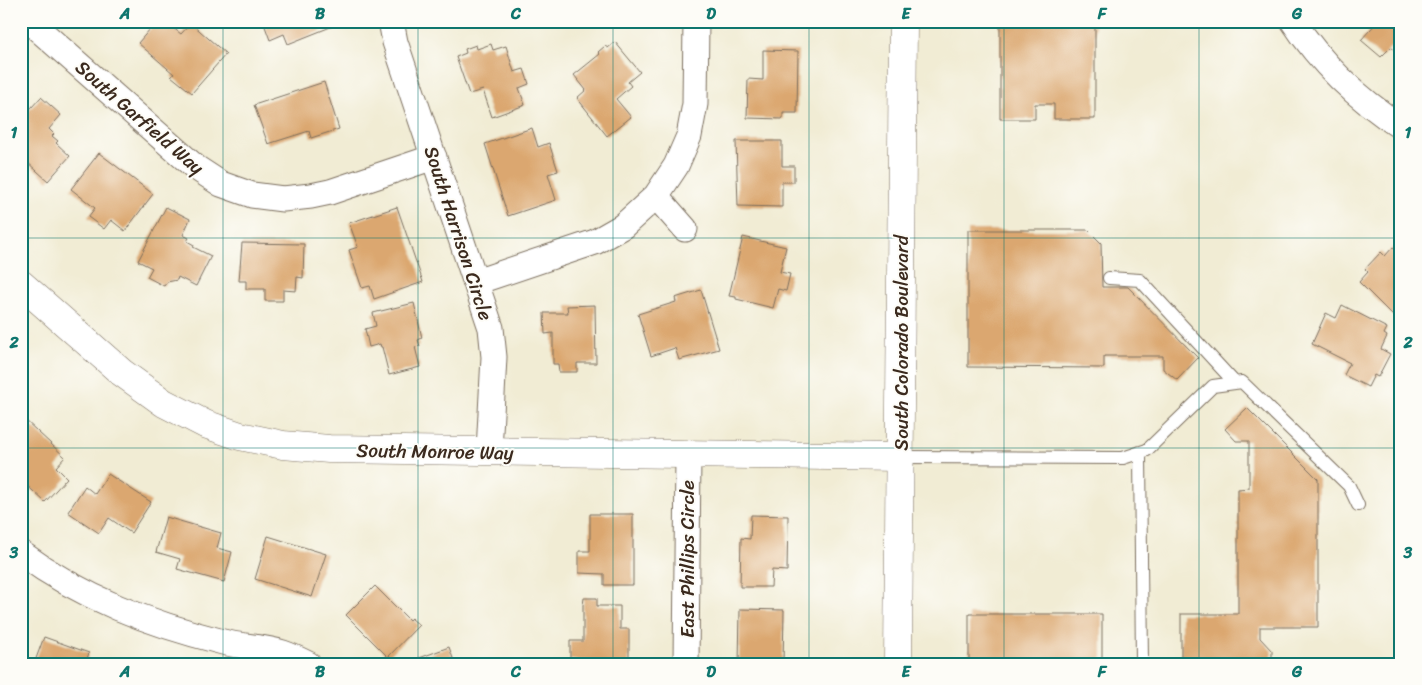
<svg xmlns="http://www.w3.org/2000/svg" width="1422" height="685" font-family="Sriracha,sans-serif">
<rect width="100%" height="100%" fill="#fdfcf7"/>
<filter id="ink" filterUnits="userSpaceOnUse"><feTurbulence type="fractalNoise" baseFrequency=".02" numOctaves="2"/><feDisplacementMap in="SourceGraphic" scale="10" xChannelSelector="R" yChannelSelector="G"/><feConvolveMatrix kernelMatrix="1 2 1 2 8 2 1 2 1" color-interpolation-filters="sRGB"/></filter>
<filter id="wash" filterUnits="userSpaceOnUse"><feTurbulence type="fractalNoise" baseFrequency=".0096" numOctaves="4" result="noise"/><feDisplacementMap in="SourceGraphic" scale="20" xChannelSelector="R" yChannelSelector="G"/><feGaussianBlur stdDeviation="1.12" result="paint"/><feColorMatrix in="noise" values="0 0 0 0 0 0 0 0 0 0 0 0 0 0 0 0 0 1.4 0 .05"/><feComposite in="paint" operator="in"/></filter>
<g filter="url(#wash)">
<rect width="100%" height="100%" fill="#f1ecd4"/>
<g id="blocks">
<path fill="#dba770" d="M157,21H174L176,23L172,27L181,34L191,23L226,54L192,93L171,76L174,74L138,43Z
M263,21H337L338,24L288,44L284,34L270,40Z
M989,21H1108V25H1095V119H1054V104H1035V119H1000V23H989Z
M1378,21H1401V56L1391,47L1381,57L1361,40Z
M615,42L640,72L628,82L631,86L616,99L631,117L607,136L577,98L586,90L574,75L600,54L598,52L605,46L608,48Z
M491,44L493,50L506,46L514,72L524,69L529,84L519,88L525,105L492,117L483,90L469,94L456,57L466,53L465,49L476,45L477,49Z
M763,50L798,51L797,113H783V119L747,118L748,79L763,80Z
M324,82L339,129L311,138L309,131L268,144L254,105Z
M41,97L61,115L49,129L54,134L52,136L58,141L56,143L70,156L48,181L26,161L21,166V119Z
M532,128L538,147L549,143L558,171L548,174L556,200L508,216L485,144Z
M736,141H782V166H794V182H782V207L738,206Z
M99,153L153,194L125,231L111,220L104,229L88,217L95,208L71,189Z
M166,207L190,219L183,235L189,238L187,241L194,245L193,247L211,256L196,286L178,277L177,280L167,282L164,286L147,277L152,268L138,261Z
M397,207L423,282L374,299L370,286L362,288L349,250L358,247L349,223Z
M968,230H1088L1101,243L1102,287H1128L1198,358L1177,380L1163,369V356H1104V368L968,367Z
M743,237L786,247L780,272L790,274L786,291L778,289L773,308L736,299V297L729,296Z
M242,243L304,244L303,278L297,277L296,291L283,290V301H265V289H246V281H239Z
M1393,247L1401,255V324L1359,282L1368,272L1365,269L1381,252L1385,256Z
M701,290L719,349L679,360L675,348L651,356L638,314L676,302L675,298Z
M414,303L422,338L418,340L420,346L415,347L420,367L389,375L382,347H381L380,344L369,347L365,329L376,326L373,313Z
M595,305L596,363H577V372H559L558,364H553V333L545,334L544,313H568L567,306Z
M1342,305L1387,328L1384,334L1387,336L1381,349L1390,354L1378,377L1374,375L1368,387L1344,375L1350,363L1312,344L1326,313L1336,318Z
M1247,408L1318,479V627H1260V638L1272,651V664H1181V614H1238V489L1249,488V441H1236L1225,429Z
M24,419L65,457L56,467L67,478L45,502L21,480V422Z
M108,474L151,502L131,533L109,518L99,533L68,512L85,486L95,494Z
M590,514H633V585H604V574L579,573V551H590Z
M751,515L788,516L787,571L772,570L771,587H740L741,538L750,539Z
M166,517L221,533L217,548L232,552L224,582L177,569L180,559L156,552Z
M268,536L326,554L312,597L255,579Z
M375,586L409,620L411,618L419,625L388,657L346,615Z
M584,598H597V606H620V629H629V664H598V661L570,660V641H583V605Z
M740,609L784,610L783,664H739Z
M969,614H1102V664H969Z
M44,637L89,653L85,664H34Z
M449,647L455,664H416L414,660Z"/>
</g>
</g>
<g filter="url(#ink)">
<use href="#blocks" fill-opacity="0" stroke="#7b6e5e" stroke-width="1"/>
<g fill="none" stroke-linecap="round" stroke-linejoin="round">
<g stroke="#7b6e5e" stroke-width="14">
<path id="service" d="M1109,278L1140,280L1235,383
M1140,452L1142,664
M900,457L1123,458L1147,450L1213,386L1242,382L1349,486L1358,505"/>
</g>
<g stroke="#7b6e5e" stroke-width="27">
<path id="minor" d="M29,21L195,167L221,184L252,195L283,199L311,196L330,192L434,157
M391,21L395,42L491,328L494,357L489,451
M1293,21C1321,64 1358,99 1401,127
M656,196L685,229
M476,282L595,242L623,226L656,196L676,166L689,136L695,104L696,21
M21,553C82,598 151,624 223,642C243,647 264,647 283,653C292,656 300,660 308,664
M686,664L688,455"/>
</g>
<g stroke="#7b6e5e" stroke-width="29">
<path id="tertiary" d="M21,284L121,372L164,403L205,424L240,436L283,445L329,449L900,457"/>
</g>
<g stroke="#7b6e5e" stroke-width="29">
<path id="secondary" d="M898,664L903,21"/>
</g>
<use href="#service" stroke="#fff" stroke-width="12"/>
<use href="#minor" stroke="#fff" stroke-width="25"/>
<use href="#tertiary" stroke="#fff" stroke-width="28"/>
<use href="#secondary" stroke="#fff" stroke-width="28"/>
</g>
</g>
<path fill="none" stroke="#0f766e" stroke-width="1" stroke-opacity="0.55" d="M223,21V664M418,21V664M613,21V664M809,21V664M1004,21V664M1199,21V664M21,238H1401M21,448H1401"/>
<g text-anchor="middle" stroke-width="4" stroke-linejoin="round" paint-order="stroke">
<g font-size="19" fill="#3b2a1e" stroke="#fdfcf7">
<text transform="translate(140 117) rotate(41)" y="7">South Garfield Way</text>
<text transform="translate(459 233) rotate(72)" y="7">South Harrison Circle</text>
<text transform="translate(901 343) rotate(-90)" y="7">South Colorado Boulevard</text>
<text transform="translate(435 451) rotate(1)" y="7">South Monroe Way</text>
<text transform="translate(687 559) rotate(-90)" y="7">East Phillips Circle</text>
</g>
</g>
<rect width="1422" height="685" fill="none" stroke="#fdfcf7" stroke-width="55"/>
<rect x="28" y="28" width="1366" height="630" fill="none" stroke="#0f766e" stroke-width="2"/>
<g font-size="16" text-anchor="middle" font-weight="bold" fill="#0f766e">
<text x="125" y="19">A</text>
<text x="320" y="19">B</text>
<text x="516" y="19">C</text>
<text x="711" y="19">D</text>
<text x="906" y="19">E</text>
<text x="1102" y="19">F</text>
<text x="1297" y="19">G</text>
<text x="14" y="138">1</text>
<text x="1408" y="138">1</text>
<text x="14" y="348">2</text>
<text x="1408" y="348">2</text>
<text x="14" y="558">3</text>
<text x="1408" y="558">3</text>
<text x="125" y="677">A</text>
<text x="320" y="677">B</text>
<text x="516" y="677">C</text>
<text x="711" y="677">D</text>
<text x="906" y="677">E</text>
<text x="1102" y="677">F</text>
<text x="1297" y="677">G</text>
</g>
</svg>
